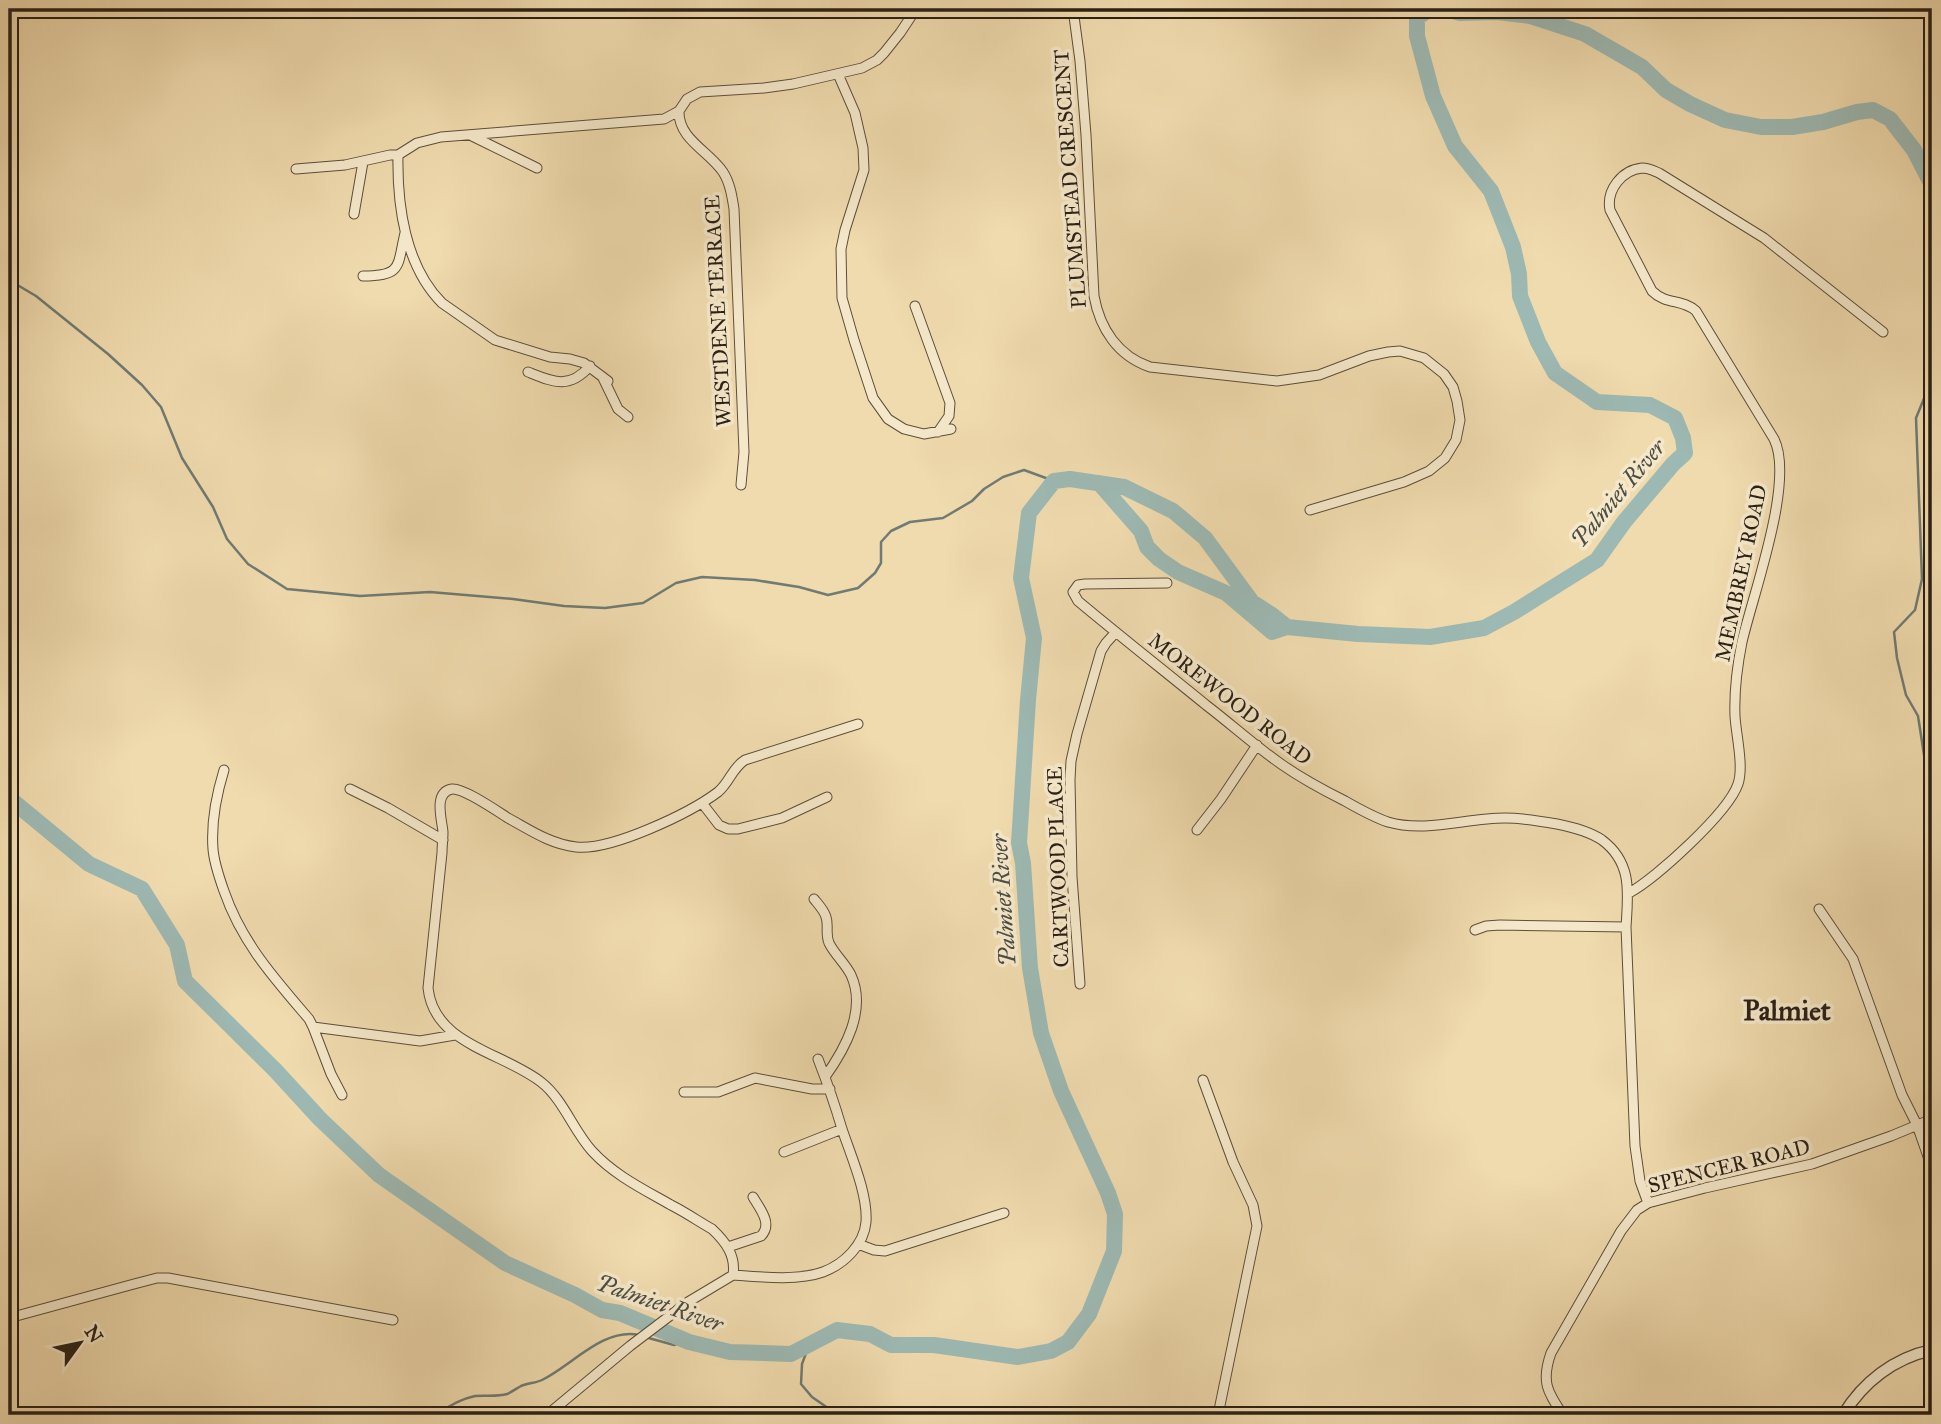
<svg xmlns="http://www.w3.org/2000/svg" width="1941" height="1424" font-family="'IM FELL Great Primer',serif">
<rect width="100%" height="100%" fill="#f0dbae"/>
<filter id="stains"><feTurbulence type="fractalNoise" baseFrequency=".00286" numOctaves="4"/><feColorMatrix values="0 0 0 0 .2 0 0 0 0 .09 0 0 0 0 .02 0 0 0 .5 -.17"/></filter>
<radialGradient id="worn" r=".72"><stop offset=".6" stop-color="#630" stop-opacity="0"/><stop offset="1" stop-color="#630" stop-opacity=".3"/></radialGradient>
<g fill="none" stroke-linecap="round" stroke-linejoin="round">
<path stroke="#6f7b74" stroke-width="2.5" d="M9,280L36,296L108,354L142,385L161,407L182,458L213,507L227,539L248,564L287,589L360,596L430,592L513,599L564,606L605,608L643,603L676,583L702,577L755,580L799,587L828,595L858,588L875,573L881,563V542L891,531L910,522L943,518L972,501L984,489L1003,477L1024,470L1054,481
M1932,389L1925,396L1916,418L1922,579L1915,610L1894,632L1897,658L1906,695L1918,716L1929,787L1927,822L1932,834
M645,1337L674,1345L686,1341
M809,1345L802,1364L801,1384L812,1397L838,1415
M420,1415H428
M436,1415C447,1407 460,1399 475,1396C485,1395 497,1397 507,1394C512,1392 517,1388 521,1386C528,1383 536,1383 542,1380C571,1366 604,1327 639,1335"/>
<path stroke="#9db9b3" stroke-width="16" d="M1447,9L1460,13L1497,12L1530,16L1585,34L1642,67L1666,90L1690,104L1725,120L1761,127H1792L1823,122L1857,112L1873,110L1890,119L1914,150L1932,185
M1099,483L1141,531L1147,547L1159,559L1178,572L1226,593L1272,632L1287,627
M9,798L89,864L142,889L177,945L185,981L276,1071L320,1119L379,1175L505,1263L575,1295L602,1310L620,1313L689,1342L730,1352L791,1354L837,1330L870,1334L891,1345H934L1018,1357L1051,1351L1068,1342L1089,1314L1114,1251L1115,1214L1108,1193L1061,1091L1041,1033L1030,968L1023,863L1019,843L1028,700L1034,638L1021,578L1029,513L1054,481L1070,479L1124,487L1173,511L1205,538L1252,602L1272,615L1287,627L1358,634L1430,637L1484,628L1514,612L1597,560L1624,522L1673,464L1685,453L1683,438L1675,418L1650,405L1597,402L1555,373L1538,342L1520,296L1519,274L1513,247L1491,191L1455,146L1433,96L1417,36V18L1429,9"/>
<g stroke="#5c4e3b" stroke-width="11">
<path id="minor" d="M1073,9L1080,61L1086,135L1094,296C1100,329 1118,356 1150,367L1277,381L1319,375L1369,356L1388,352L1400,351L1424,358L1444,374L1453,387L1457,401L1460,420L1456,440L1445,458L1429,471L1404,482L1310,510
M838,74L855,113L863,148L864,170L845,230L841,249L842,298L854,340L873,398L888,419L904,429L924,434L951,429
M679,111C678,139 709,151 723,172C730,183 732,196 734,209L744,452L741,485
M472,136L537,168
M398,155C397,205 405,266 442,303L495,340L550,357L570,359L584,363L608,381
M296,169L345,165L390,155H398L417,143L441,137L664,119L679,111L687,99L700,92L764,88L793,84L862,68L877,60L884,53L900,33L916,9
M354,214L363,162
M363,276C403,276 397,266 405,233
M915,306L950,403L949,416L938,432
M528,372C553,382 569,390 590,366
M603,378L618,409L628,417
M1167,583L1085,584L1078,585L1073,592L1078,601C1120,636 1163,670 1206,705C1231,724 1255,746 1281,764C1301,778 1323,790 1345,801C1359,809 1373,817 1388,822C1426,833 1466,818 1505,818C1522,818 1540,821 1557,824C1572,827 1589,831 1602,840C1633,863 1628,894 1626,927L1635,1146L1640,1181L1648,1203
M224,770C216,796 211,822 213,849C214,863 219,877 224,891C242,943 274,978 309,1019L313,1027L420,1041L455,1035
M350,789L388,808L443,840
M702,803L719,825L728,829H738L782,818L827,797
M1197,830L1221,799L1257,745
M1629,893C1656,878 1728,813 1738,784C1744,766 1736,735 1735,716C1734,690 1737,667 1742,642C1753,594 1795,481 1774,439L1696,311C1683,299 1666,305 1652,291L1610,210C1606,190 1622,170 1642,168C1649,168 1654,171 1659,173L1764,238L1883,332
M814,899C818,904 824,910 826,917C829,926 825,933 829,943C835,955 845,963 851,975C867,1010 845,1049 825,1077
M1819,909L1853,959L1902,1095L1917,1125L1932,1168
M1475,930L1486,926L1500,925L1626,927
M1080,984L1072,877L1070,780L1071,761L1077,734L1101,651L1106,643L1116,632
M313,1027L331,1074L342,1095
M1203,1080L1233,1162L1253,1205L1257,1226L1218,1415
M684,1092H718L755,1078L812,1089H830
M784,1152L842,1129
M858,1244L874,1250L885,1251L1004,1213
M728,1247L761,1236C773,1224 760,1209 753,1197
M733,1275C736,1256 726,1242 712,1229C698,1221 685,1212 671,1205C643,1189 614,1175 592,1151C573,1130 563,1099 541,1082C503,1052 434,1045 428,988L442,853C442,846 443,839 443,832C442,820 433,792 452,789C464,788 497,811 508,818C530,830 550,844 576,847C611,851 690,813 718,792C730,782 732,768 745,760L858,724
M733,1275C760,1277 798,1281 823,1272C844,1264 864,1245 866,1222C868,1194 851,1156 842,1129C835,1105 827,1082 818,1059
M9,1318L134,1284L157,1278H168L393,1320
M547,1415L630,1346L688,1302L733,1275
M1563,1415C1547,1392 1541,1381 1551,1353L1621,1231L1637,1210L1648,1203L1705,1188L1812,1164L1891,1136L1932,1119"/>
</g>
<g stroke="#5c4e3b" stroke-width="13">
<path id="tertiary" d="M1843,1415C1863,1382 1894,1358 1932,1350"/>
</g>
<use href="#minor" stroke="#f5e8ca" stroke-width="9"/>
<use href="#tertiary" stroke="#f5e8ca" stroke-width="10"/>
</g>
<g text-anchor="middle" stroke-width="7" stroke-linejoin="round" paint-order="stroke">
<g font-size="21" fill="#2a1f15" stroke="#f5e8ca">
<text transform="translate(1070 179) rotate(-94)" y="7">PLUMSTEAD CRESCENT</text>
<text transform="translate(718 311) rotate(-93)" y="7">WESTDENE TERRACE</text>
<text transform="translate(1741 573) rotate(-78)" y="7">MEMBREY ROAD</text>
<text transform="translate(1230 699) rotate(38)" y="7">MOREWOOD ROAD</text>
<text transform="translate(1058 867) rotate(-92)" y="7">CARTWOOD PLACE</text>
<text transform="translate(1729 1166) rotate(-14)" y="7">SPENCER ROAD</text>
</g>
<g font-size="23" font-style="italic" fill="#4c4d44" stroke="#f5e8ca">
<text transform="translate(1618 493) rotate(-50)" y="8">Palmiet River</text>
<text transform="translate(1003 900) rotate(-94)" y="8">Palmiet River</text>
<text transform="translate(660 1303) rotate(19)" y="8">Palmiet River</text>
</g>
<g font-size="28" font-weight="bold" fill="#2a1f15" stroke="#f5e8ca">
<text x="1787" y="1020">Palmiet</text>
</g>
</g>
<rect width="1941" height="1424" fill="none" stroke="#f0dbae" stroke-width="35"/>
<rect x="10" y="10" width="1920" height="1403" fill="none" stroke="#2a1f15" stroke-width="3.5"/>
<rect x="18" y="18" width="1906" height="1389" fill="none" stroke="#2a1f15" stroke-width="2"/>
<g transform="translate(80 1343) rotate(57)" stroke="#f5e8ca" stroke-width="5" paint-order="stroke">
<path d="M0-5L12 26L0 18L-12 26Z" fill="#2a1f15"/>
<text y="-10" font-size="19" font-weight="bold" text-anchor="middle" fill="#2a1f15">N</text>
</g>
<rect width="100%" height="100%" filter="url(#stains)"/>
<rect width="100%" height="100%" fill="url(#worn)"/>
</svg>
